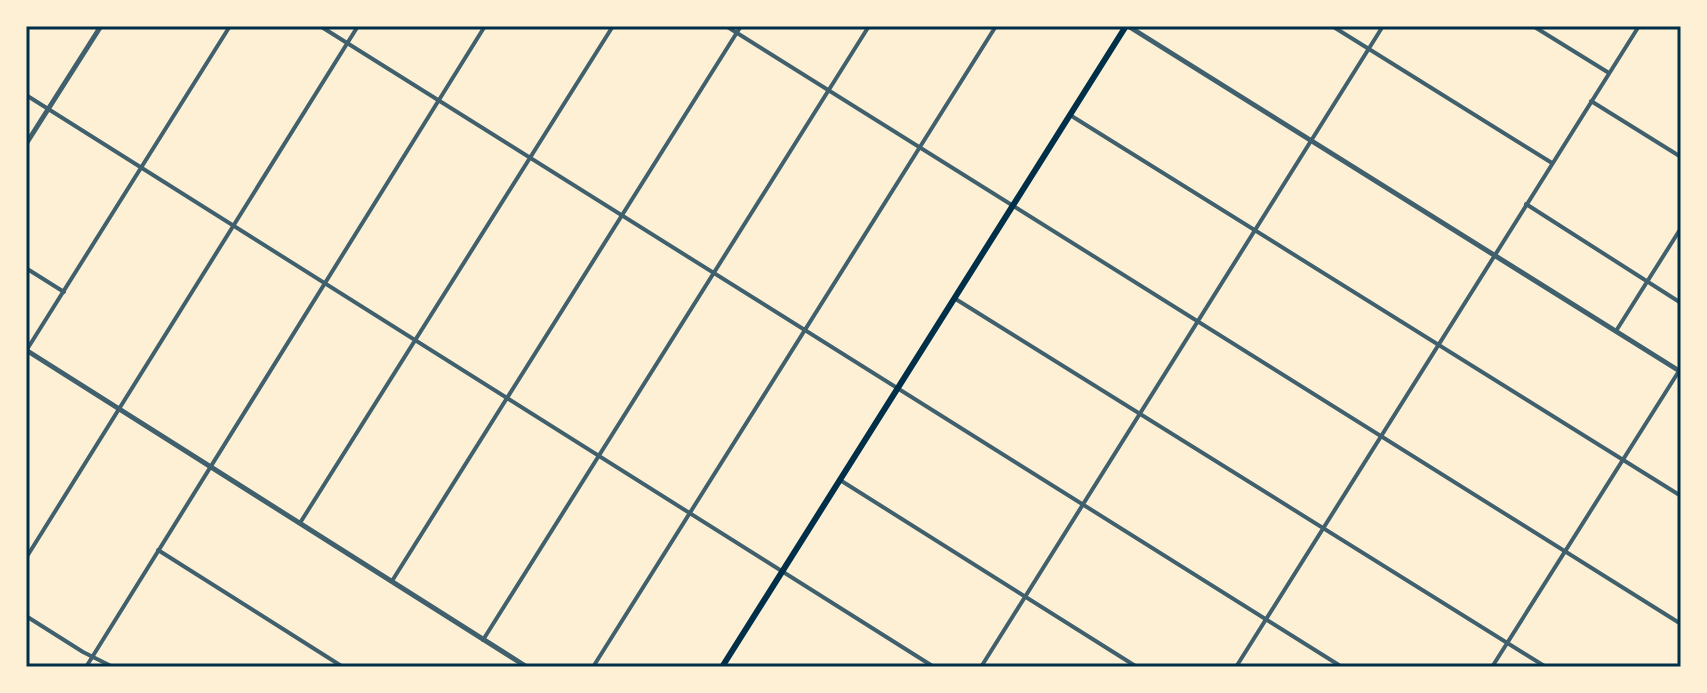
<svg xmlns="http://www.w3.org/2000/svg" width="1707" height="693" font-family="'Asap Condensed',sans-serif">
<rect width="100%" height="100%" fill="#fdf0d5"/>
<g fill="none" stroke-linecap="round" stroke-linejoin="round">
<path stroke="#3f606c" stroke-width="4" d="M320,26L1342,667
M726,26L1681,624
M1332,26L1552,163
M1533,26L1609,73
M26,95L934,667
M1591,101L1681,157
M1070,115L1681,496
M1526,204L1681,303
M29,270L64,292
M954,298L1546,667
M1616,331L1681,228
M26,351L230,26
M840,480L1137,667
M300,523L613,26
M158,550L343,667
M26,558L358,26
M392,581L741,26
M26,616L83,652L113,667
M483,640L869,26
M86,667L485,26
M593,667L996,26
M981,667L1383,26
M1236,667L1639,26
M1492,667L1679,371"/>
<path stroke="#3f606c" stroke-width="5" d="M1128,26L1681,372
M26,144L101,26
M26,350L527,667"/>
<path stroke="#003049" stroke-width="6" d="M722,667L1126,26"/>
</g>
<rect width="1707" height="693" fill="none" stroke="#fdf0d5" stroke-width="56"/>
<rect x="28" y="28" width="1651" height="637" fill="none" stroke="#003049" stroke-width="3"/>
</svg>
